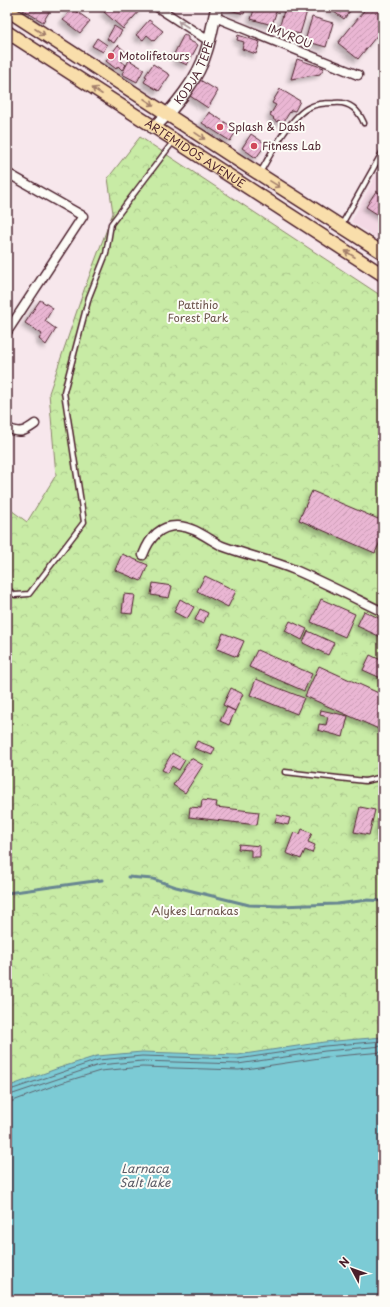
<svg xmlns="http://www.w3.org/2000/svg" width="390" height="1307" font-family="'Playpen Sans',sans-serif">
<defs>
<pattern id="forest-crowns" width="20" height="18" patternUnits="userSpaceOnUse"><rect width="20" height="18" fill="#c8eba5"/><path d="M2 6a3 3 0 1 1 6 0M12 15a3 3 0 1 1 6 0" fill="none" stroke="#adc98e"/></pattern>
<pattern id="building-hatch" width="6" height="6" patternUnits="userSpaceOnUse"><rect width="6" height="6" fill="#eab6d3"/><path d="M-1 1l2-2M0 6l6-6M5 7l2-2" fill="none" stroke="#ca9cb5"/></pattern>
<filter id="shadow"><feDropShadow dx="-3.5" dy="3.5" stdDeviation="2" flood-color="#0004"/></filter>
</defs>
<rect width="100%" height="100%" fill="#f7e7ec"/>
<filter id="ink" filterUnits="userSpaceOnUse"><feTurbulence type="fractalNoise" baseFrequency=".025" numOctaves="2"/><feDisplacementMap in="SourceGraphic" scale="8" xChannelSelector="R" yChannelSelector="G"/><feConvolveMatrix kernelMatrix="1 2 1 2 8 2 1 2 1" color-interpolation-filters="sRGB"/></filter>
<g filter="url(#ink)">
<path fill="#f3d8e4" d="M383,162V242L351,222Z"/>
<path fill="url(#forest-crowns)" stroke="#898568" d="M140,137L383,297V1300H7V507L27,522L56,475L49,393L84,290L113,213L108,178Z"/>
<path fill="#7bcbd5" stroke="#678691" d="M383,1037V1300H7V1087L56,1069L97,1056L142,1052L238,1055L324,1042Z"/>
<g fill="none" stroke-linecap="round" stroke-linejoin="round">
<path stroke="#5e646f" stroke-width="1" d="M7,1091L98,1060L142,1056L238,1059L325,1046L383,1041
M7,1096L99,1065L142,1061L238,1064L325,1051L383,1046
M7,1102L13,1101L61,1083L100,1071L142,1067L239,1070L326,1057L383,1052"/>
<path stroke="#678691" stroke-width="3" d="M128,877L153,879L176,887L249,905L279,906L337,904L368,900L383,901
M7,893L102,880"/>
</g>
<path fill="url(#building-hatch)" stroke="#4a1f2b" filter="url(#shadow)" d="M18,7H47L51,9L43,22Z
M109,7L121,8L122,7H141L142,8L123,29L104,12Z
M223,7H246L244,14L223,8Z
M255,7H278L272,25L251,19Z
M285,7H294L307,11L300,34L279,29Z
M327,7H353L344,19Z
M367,7H376L383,12V28L358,59L338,43Z
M72,8L90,21L80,33L63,20Z
M312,17L333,23L326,47L305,41Z
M149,20L163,31L154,41L147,35L143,40L136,35Z
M114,26L122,31L114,43L107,39Z
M184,34L188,37V40L198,45L187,65L176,60L178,56L174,54Z
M238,35L260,42L256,54L242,49L244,42L237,40Z
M97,38L107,45L103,52L92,46Z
M118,45L127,53L121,61L126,65L122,70L118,66L116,69L106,61Z
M297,59L324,68L320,74L291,79Z
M129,60L144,69L137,82L122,74Z
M153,64L170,75L159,91L144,82L147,77L145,76Z
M200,80L218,91L208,108L190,96Z
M280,89L300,101L295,111L291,110L283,123L278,120L277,122L273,119L274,118L270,115L276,105L272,103Z
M209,112L237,130L230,141L202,123Z
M251,134L266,144L256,158L242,148Z
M376,191L383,195V218L366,207Z
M40,300L53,308L45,321L56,329L46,345L39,339L42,334L25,323Z
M312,491L383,521V535L375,553L299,520Z
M122,554L148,565L141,581L115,570Z
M205,576L236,591L228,607L197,591Z
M153,583L172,586L169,598L151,595Z
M124,594L135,595L132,614L122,613Z
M180,599L194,607L187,619L174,612Z
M321,599L355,614L345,637L311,622Z
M200,609L208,613L203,624L195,620Z
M364,611L383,620V638L357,626Z
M290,621L307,629L302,640L285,631Z
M308,631L334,643L328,655L303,643Z
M223,633L244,641L237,657L217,649Z
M257,650L312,674L304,691L249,667Z
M370,655L383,661V679L363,670Z
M319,666L383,695V731L305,696Z
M256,679L304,698L297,714L250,695Z
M231,688L243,694L235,711L223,705Z
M227,707L235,711L229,725L220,721Z
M321,710L348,716L343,737L318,730L319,724L326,725L328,717L320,715Z
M197,741L215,748L212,755L194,748Z
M172,753L185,760L179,770L172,766L168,773L162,770Z
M191,758L203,765L185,793L173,785Z
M202,800L217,802L216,807L259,812L257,825L189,817L190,807L201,808Z
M360,807L375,810L369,835L354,832Z
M383,811V835L377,834Z
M277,815L290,818L288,825L275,822Z
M302,829L312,833L308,842L315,845L312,853L305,850L301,859L286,853L294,832L300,834Z
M239,844L260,846V857H251V850L238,849Z"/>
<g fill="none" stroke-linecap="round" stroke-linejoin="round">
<g stroke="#4a1f2b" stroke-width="7">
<path id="lane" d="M260,173C270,155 291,115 310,107C316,104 326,103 334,103C349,101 358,109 364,123
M342,224L383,151
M7,589L15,595L29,594L84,522L64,392L89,297L106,254L111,224L173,142
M285,772L365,781L383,777"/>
</g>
<g stroke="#4a1f2b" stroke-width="11">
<path id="street" d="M157,7L209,41
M215,17L358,75
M7,173L83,216L7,332
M7,428C20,434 24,432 35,424
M143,555C149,539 159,525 178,526C195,527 208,539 222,546C246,555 271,560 295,570C325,583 354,598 383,612"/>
</g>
<g stroke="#4a1f2b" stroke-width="14">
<g id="secondary">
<path id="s1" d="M153,128C173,110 199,78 206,52C211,37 213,22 217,7"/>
</g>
</g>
<g stroke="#4a1f2b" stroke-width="15">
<g id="primary">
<path d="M7,10L242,163L383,253"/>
<path id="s2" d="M7,32L383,275"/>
</g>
</g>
<use href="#lane" stroke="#fdfcf7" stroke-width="4"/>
<use href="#street" stroke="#fdfcf7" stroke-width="8"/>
<use href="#secondary" stroke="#fdfcf7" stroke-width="11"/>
<use href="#primary" stroke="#f9deab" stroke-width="12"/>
</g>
<defs><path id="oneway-shaft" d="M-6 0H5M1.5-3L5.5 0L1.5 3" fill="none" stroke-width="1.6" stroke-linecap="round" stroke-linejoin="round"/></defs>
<use stroke="#ac999b" href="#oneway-shaft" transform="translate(183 24) rotate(-147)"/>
<g stroke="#a27e6b">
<use href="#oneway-shaft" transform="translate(40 32) rotate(33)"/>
<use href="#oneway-shaft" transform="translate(97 91) rotate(-147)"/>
<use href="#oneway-shaft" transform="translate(149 102) rotate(33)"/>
<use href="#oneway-shaft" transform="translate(200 136) rotate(34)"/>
<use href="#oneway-shaft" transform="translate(275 184) rotate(32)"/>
<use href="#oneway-shaft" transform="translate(350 254) rotate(-147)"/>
</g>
</g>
<g fill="#d1495b" stroke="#fdfcf7" stroke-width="1.5">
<circle cx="111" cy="56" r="4"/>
<circle cx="220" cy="127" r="4"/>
<circle cx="254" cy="146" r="4"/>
</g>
<g text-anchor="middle" stroke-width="4" stroke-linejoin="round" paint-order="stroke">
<g font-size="11" fill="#4a1f2b" stroke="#fdfcf7">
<text transform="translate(290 36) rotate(22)" y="4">IMVROU</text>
<text dy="4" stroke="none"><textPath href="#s1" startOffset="70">KODJA TEPE</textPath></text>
<text dy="4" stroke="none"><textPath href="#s2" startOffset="224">ARTEMIDOS AVENUE</textPath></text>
</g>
<g font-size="11" fill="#4a1f2b" stroke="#fdfcf7" text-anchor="start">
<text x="119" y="60">Motolifetours</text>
<text x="228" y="131">Splash &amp; Dash</text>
<text x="262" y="150">Fitness Lab</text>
</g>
<g font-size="11" fill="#6a524a" stroke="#fdfcf7">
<text x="198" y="309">Pattihio<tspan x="198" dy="13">Forest Park</tspan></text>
<text x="195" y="915">Alykes Larnakas</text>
</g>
<g font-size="12" font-style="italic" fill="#5b5b66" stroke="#fdfcf7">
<text x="145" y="1173">Larnaca<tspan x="145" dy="14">Salt lake</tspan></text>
</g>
</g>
<rect width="390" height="1307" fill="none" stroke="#fdfcf7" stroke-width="24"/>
<rect x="12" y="12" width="366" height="1283" fill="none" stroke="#4a1f2b" stroke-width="1.5" filter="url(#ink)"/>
<g transform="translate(352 1269) rotate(311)" stroke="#fdfcf7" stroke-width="3" paint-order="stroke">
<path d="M0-3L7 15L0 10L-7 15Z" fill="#4a1f2b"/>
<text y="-6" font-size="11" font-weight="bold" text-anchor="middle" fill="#4a1f2b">N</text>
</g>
</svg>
